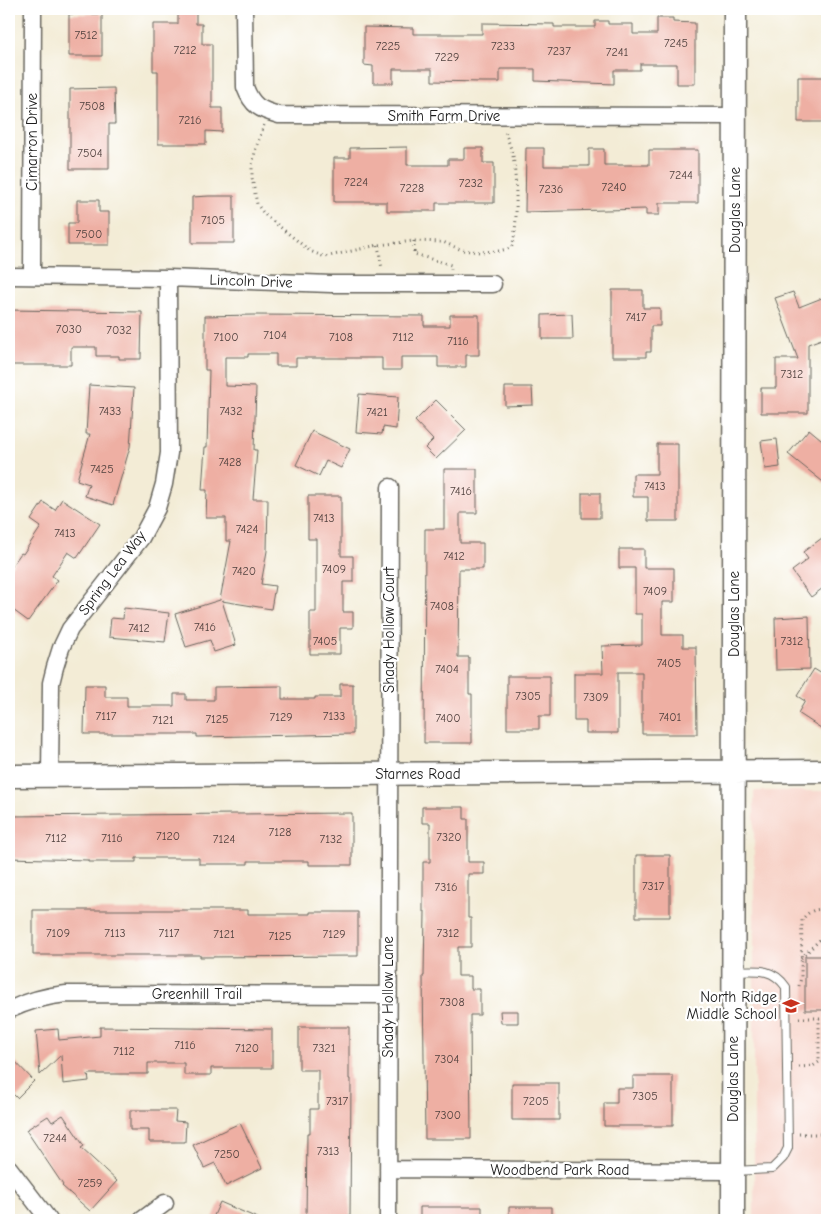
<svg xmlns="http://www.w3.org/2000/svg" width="836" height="1229" font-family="'Comic Neue',sans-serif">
<rect width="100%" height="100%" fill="#fff"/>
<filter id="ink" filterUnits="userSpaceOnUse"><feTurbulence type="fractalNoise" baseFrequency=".02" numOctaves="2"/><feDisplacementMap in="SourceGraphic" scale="10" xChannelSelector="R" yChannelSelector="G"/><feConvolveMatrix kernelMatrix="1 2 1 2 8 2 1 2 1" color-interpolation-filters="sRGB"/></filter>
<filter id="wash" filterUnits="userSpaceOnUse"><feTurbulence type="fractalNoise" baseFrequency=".0096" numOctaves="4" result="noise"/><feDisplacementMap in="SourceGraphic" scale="20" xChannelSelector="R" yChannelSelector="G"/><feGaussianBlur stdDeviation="1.12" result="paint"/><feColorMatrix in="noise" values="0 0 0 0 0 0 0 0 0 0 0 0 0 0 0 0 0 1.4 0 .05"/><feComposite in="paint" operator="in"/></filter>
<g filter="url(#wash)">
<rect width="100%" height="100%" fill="#f3ecd6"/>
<path fill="#f7d1c6" d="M754,791H827V1220H754Z"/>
<g id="blocks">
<path fill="#eeafa3" d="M178,9H196V24H202V44H212V108H222V132L206,131V144H158V71H153V24H178Z
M69,14H102V56H69Z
M657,18H673V22L695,23V84H677V64H640V70H614V84L535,81V69H500V82H482L432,81V69H393V83H373V66L364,65V27L413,28V34H482V23L554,24V27H595V21H608V24H633V34H657Z
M798,77H827V122H798Z
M114,88L115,124H109V169H70V89Z
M407,147V165H448V159H464V148H483V163H494V203H436V211H387V202H334V158H350V148Z
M526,148H544V166H589V149H604V165H649V150H698V203H659V215H646V209L525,212Z
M209,196H234V243H192V197Z
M77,200H99V212H109V245H68V223H77Z
M612,290H643V308H660V326H651V352H646V357H612Z
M793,292L799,307L827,296V337L808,344V413H761V388H776V359H798L775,298Z
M9,310L142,312L141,359H119V356H96V347H71V365H9Z
M572,314L573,339H542V315Z
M253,315L424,316V326H450V315H479V355H466V367H438V357H401V370H382V358H296V366H276V354H248V357H225V386L256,387L254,450H257L253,499H268L267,551L261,584L275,586L271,609L222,601L236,645L214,652L210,640L186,647L175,614L220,600L231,541H226V518H206L207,490H202L205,447H207L209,370H205V316Z
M89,385L134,388L130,447L113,505L85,496L89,484L77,480L90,434H86Z
M505,387H532L533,405L505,406Z
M359,394L398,397L396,429L383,427L382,434L356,432Z
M436,400L466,430L436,459L425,448L433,440L415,421Z
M809,429L827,444V485L788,454Z
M312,431L350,449L341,468L326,461L319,476L296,465Z
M777,439L780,467L765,469L761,441Z
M657,444H678V521H648V497H633V474H657Z
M444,469H477V513H460V543H483V569H459L458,657H469V694H472V743H424L425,529H444Z
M582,493H600V518H582Z
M308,496H341V556H353V582H343V612H353V628H340V654H310V612H316V539H308Z
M62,499L100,524L77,558L68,552L52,576L58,580L28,621L9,607V570L21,553L23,554L41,527L31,520L43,502L55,510Z
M822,538L827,546V585L811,597L792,571L808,559L803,552Z
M619,549H644V568H674V602H662V635H683V647H696L697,734H642V672H618V733H586V721H574V673H603L602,646L642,645V614H635V568H619Z
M124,608L169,613L165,642L109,637L111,618L123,619Z
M809,616L810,669L776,670L775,618Z
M814,669L827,677V732L798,713L805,701L797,696Z
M507,676H550V716H539V729H507Z
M340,684H353V734L197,737V734H84L85,685H105V697H127V706H174V694H186V700H214V687L282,686V699H315V697H340Z
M422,807H464V819H468V862H484V874H468V918H471V947H458V976H471V989H480V1015H470L471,1139H425L423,976H424L425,911H423V862H430V823H422Z
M352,813V865H309V861H248V864H199V858H136V862H88V860L9,858V816Z
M636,855H670V917H636Z
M33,910H248V914H310V912H358V956L200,957V955H33Z
M805,956H827V1010H805Z
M500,1011H518V1023H501Z
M100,1027L272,1029V1068H211V1075H184V1063H148V1074H88L89,1081L63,1084L61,1055L40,1075L36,1031L58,1029L59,1040L100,1036Z
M299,1027H349V1079H351L350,1220H306L307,1133H310V1109H318V1070H299Z
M9,1055L34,1081L17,1098L9,1090Z
M633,1076H673V1126H604V1103H617V1088H633Z
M512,1083H559V1120H512Z
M130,1110H176L175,1121L186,1122L185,1142H149V1130H130Z
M63,1115L84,1146L81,1148L117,1181L90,1211L62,1186L63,1185L26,1130L48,1116L52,1122Z
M240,1123L262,1168L226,1186L215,1163L204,1168L193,1145Z
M220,1202L262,1220H212Z
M420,1207H482V1220H420Z
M509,1207H551V1220H509Z"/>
</g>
</g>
<g filter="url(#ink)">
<use href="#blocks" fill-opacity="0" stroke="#67655d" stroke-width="1"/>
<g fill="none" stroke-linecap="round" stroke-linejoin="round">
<g stroke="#67655d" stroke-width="10">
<path id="lane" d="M735,1171L772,1169L783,1158L788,1148L786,987C773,968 758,970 736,971"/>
</g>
<g stroke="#67655d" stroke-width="19">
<path id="street" d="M244,9L245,87C252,106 260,110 279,115L734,116
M9,276L168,278L331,284H493
M32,276L33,9
M50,776L51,683L55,667L61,648L70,629L141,538L157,508L164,484L169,453L168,278
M9,1010C28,1001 45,996 66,994L388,995
M9,1168L49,1220
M388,1169L733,1171
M142,1220L165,1203
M388,1220L390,487"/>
</g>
<g stroke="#67655d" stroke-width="25">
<path id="secondary" d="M9,776L827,771
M733,1220L735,9"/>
</g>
<path stroke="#67655d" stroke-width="3" stroke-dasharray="1 4" stroke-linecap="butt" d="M264,125L256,148L252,165V178L257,204L264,214L310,251L325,257L378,245L414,241L443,242L462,250L480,252L499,251L511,248C519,234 516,173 513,156C511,147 507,139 505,130
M414,241V254L451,265V271
M378,245L382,269
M801,958L827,933
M799,986L801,978L802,920C809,910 816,909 827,909
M799,1018H822
M799,1067L813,1066L819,1062V1018
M799,1134H827"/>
<use href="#lane" stroke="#fff" stroke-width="8"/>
<use href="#street" stroke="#fff" stroke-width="16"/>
<use href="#secondary" stroke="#fff" stroke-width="22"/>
</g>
</g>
<defs>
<g id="school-bare" transform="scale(1.35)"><path d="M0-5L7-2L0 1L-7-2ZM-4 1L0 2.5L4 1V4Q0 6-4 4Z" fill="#c8321e" stroke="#fff" stroke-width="2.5" paint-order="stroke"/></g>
</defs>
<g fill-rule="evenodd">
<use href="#school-bare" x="791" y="1006"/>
</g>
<g text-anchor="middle" stroke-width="4.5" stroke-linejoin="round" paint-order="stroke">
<g font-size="12" fill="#50413e">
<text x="86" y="39">7512</text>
<text x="676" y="47">7245</text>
<text x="388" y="50">7225</text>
<text x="503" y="50">7233</text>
<text x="185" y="54">7212</text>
<text x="559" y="55">7237</text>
<text x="617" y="56">7241</text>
<text x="447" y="61">7229</text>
<text x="92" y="110">7508</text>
<text x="190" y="124">7216</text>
<text x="90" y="157">7504</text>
<text x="681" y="179">7244</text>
<text x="356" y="186">7224</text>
<text x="471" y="187">7232</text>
<text x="614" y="191">7240</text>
<text x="412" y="192">7228</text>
<text x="551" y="193">7236</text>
<text x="213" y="224">7105</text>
<text x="89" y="238">7500</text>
<text x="636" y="321">7417</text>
<text x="69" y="333">7030</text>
<text x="119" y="334">7032</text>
<text x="275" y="339">7104</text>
<text x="226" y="341">7100</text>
<text x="341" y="341">7108</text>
<text x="403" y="341">7112</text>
<text x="458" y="345">7116</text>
<text x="792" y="378">7312</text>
<text x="110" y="415">7433</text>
<text x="231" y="415">7432</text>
<text x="377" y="416">7421</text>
<text x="230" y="466">7428</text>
<text x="102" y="473">7425</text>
<text x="655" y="490">7413</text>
<text x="461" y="495">7416</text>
<text x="324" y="522">7413</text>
<text x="247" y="533">7424</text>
<text x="65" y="537">7413</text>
<text x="454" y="560">7412</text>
<text x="334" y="573">7409</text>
<text x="244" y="575">7420</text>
<text x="655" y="595">7409</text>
<text x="442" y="610">7408</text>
<text x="205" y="631">7416</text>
<text x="139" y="632">7412</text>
<text x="325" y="645">7405</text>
<text x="792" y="645">7312</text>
<text x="669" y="667">7405</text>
<text x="447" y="673">7404</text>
<text x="528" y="700">7305</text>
<text x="596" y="701">7309</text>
<text x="106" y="720">7117</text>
<text x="334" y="720">7133</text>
<text x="281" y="721">7129</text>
<text x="670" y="721">7401</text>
<text x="448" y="722">7400</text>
<text x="217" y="723">7125</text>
<text x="163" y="724">7121</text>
<text x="280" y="836">7128</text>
<text x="168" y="840">7120</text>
<text x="449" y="841">7320</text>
<text x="56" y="842">7112</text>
<text x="112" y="842">7116</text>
<text x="224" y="843">7124</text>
<text x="331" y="843">7132</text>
<text x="653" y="890">7317</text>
<text x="446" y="891">7316</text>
<text x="58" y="937">7109</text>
<text x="115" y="937">7113</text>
<text x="169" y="937">7117</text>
<text x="448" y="937">7312</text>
<text x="224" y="938">7121</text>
<text x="334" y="938">7129</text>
<text x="280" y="940">7125</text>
<text x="452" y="1006">7308</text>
<text x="185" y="1049">7116</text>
<text x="247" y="1052">7120</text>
<text x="324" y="1052">7321</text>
<text x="124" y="1055">7112</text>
<text x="447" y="1063">7304</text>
<text x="645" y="1100">7305</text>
<text x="337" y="1105">7317</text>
<text x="536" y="1105">7205</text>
<text x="448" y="1119">7300</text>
<text x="55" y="1142">7244</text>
<text x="328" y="1155">7313</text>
<text x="227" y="1158">7250</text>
<text x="90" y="1187">7259</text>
</g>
<g font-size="15" fill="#1c1c1c" stroke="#fff">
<text x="444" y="121">Smith Farm Drive</text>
<text transform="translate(32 142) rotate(-90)" y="5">Cimarron Drive</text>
<text transform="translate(735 210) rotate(-90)" y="5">Douglas Lane</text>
<text transform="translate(251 281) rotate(2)" y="5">Lincoln Drive</text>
<text transform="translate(112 573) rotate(-53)" y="5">Spring Lea Way</text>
<text transform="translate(734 614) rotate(-90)" y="5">Douglas Lane</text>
<text transform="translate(389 630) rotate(-90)" y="5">Shady Hollow Court</text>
<text x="418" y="779">Starnes Road</text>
<text x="197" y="999">Greenhill Trail</text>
<text transform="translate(388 997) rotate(-90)" y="5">Shady Hollow Lane</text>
<text transform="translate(733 1079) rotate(-90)" y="5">Douglas Lane</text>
<text x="560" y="1175">Woodbend Park Road</text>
</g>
<g font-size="15" fill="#1c1c1c" stroke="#fff" text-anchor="end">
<text x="777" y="1002">North Ridge<tspan x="777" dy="17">Middle School</tspan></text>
</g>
</g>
<rect width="836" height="1229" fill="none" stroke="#fff" stroke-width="30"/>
</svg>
